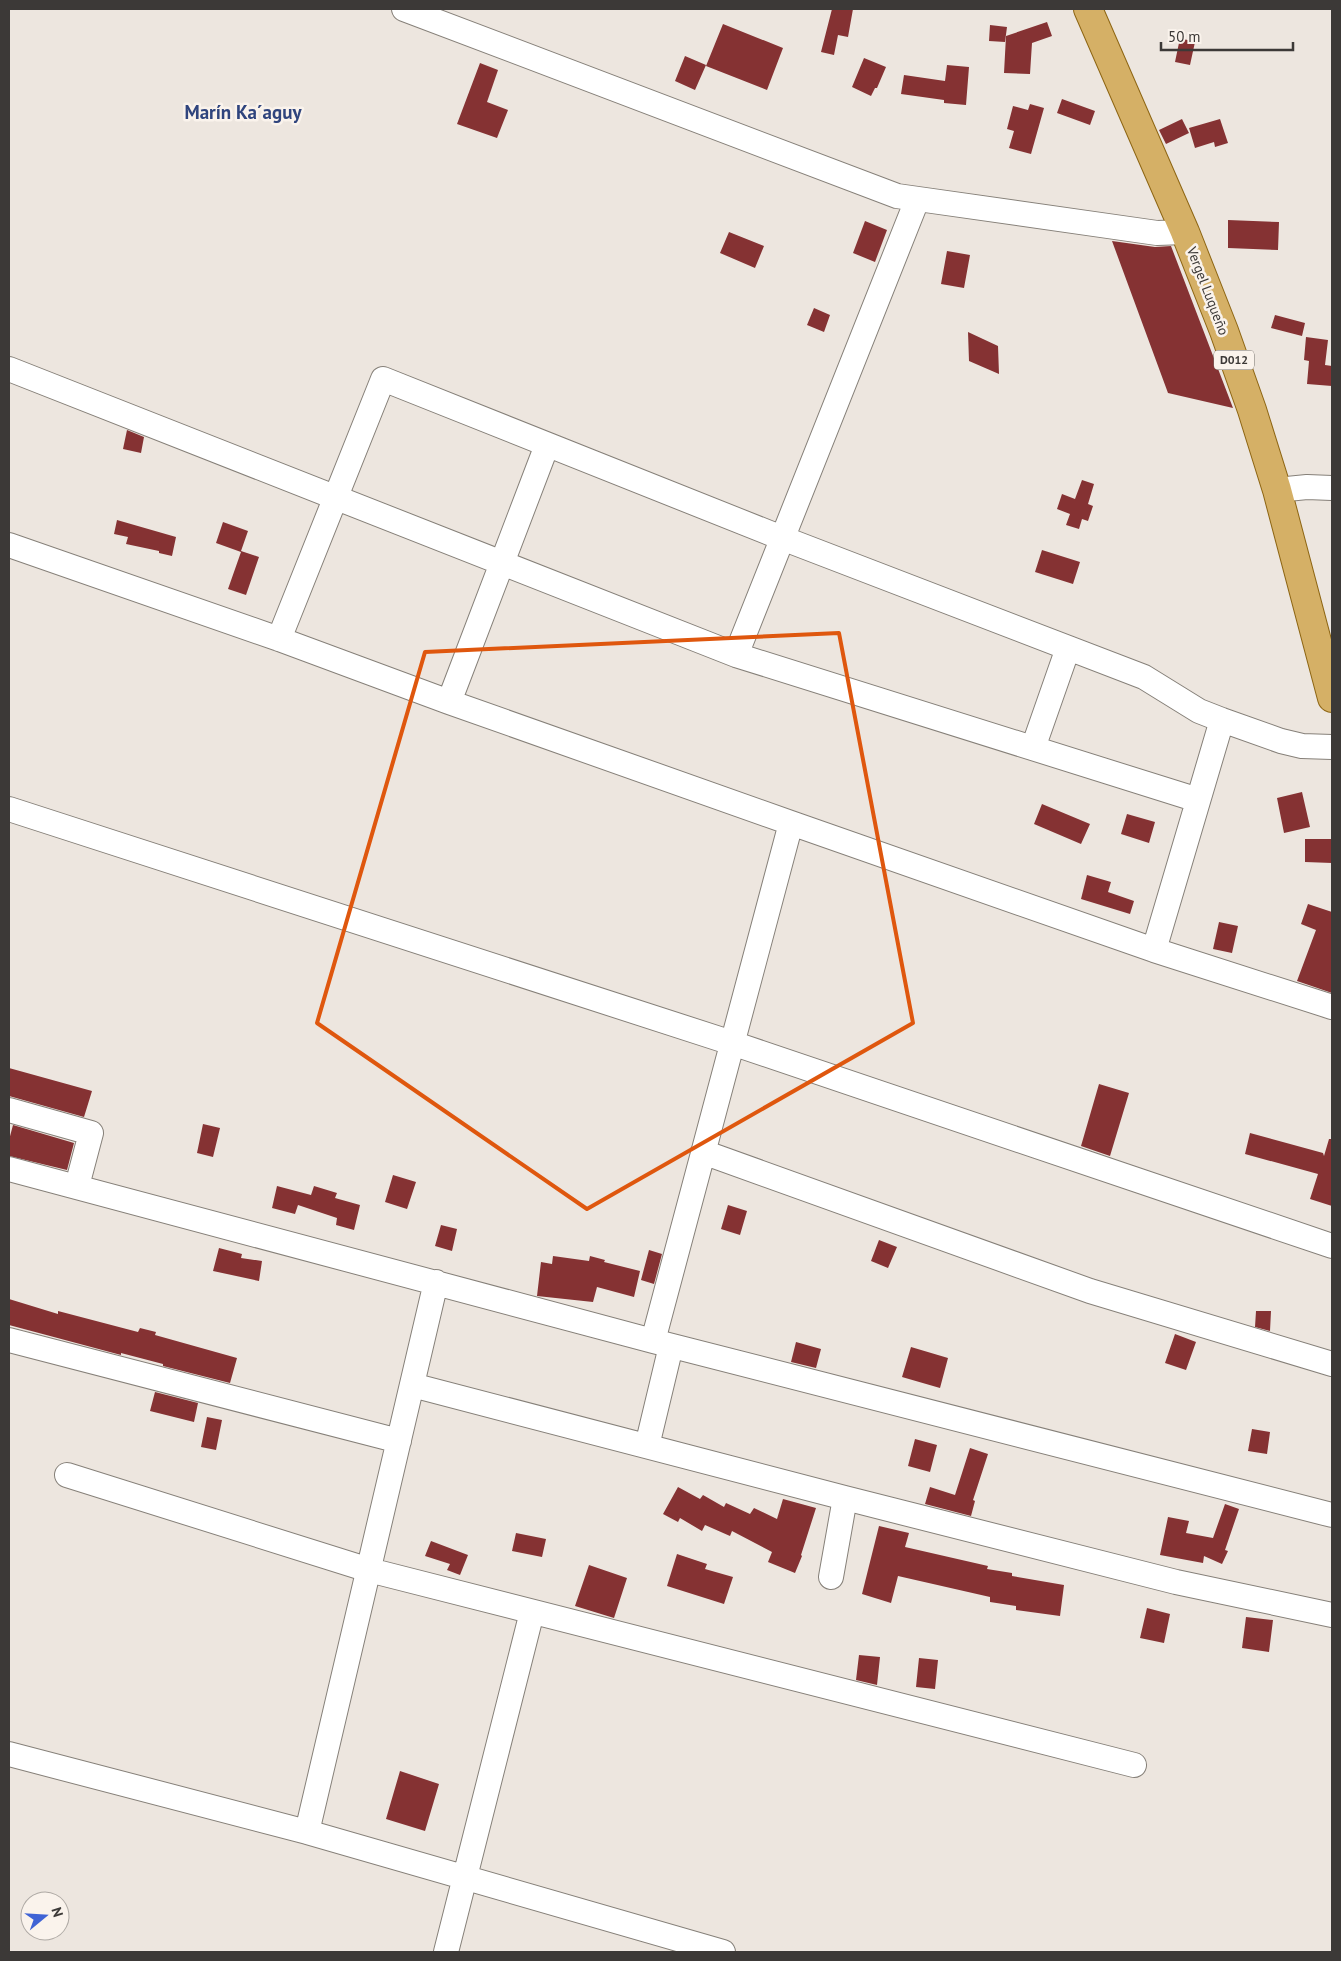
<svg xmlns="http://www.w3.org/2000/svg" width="1341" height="1961" font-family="'PT Sans',sans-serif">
<rect width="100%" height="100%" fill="#ede6df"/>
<path fill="#853233" d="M832,9H853L848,37L838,35L834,55L821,52Z
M1047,22L1052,36L1032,43L1030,74L1004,73L1006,36Z
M723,24L783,48L767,90L706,66Z
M990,25L1007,27L1005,42L989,41Z
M1180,38L1195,42L1190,65L1175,62Z
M685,56L706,65L695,90L675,81Z
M864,58L886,67L877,88H875L871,96L852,87Z
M480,63L498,70L487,102L508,110L497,138L457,124Z
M947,65L969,67L966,105L944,103V100L901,94L904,75L945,81Z
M1062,99L1095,111L1090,125L1057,113Z
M1030,104L1044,108L1031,154L1009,148L1014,131L1007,129L1013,106L1028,110Z
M1182,119L1189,133L1166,144L1159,130Z
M1220,119L1228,143L1215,147L1214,142L1195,148L1189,128Z
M1228,220L1279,222L1278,250L1228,248Z
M865,221L887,230L875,262L853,253Z
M729,232L764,246L755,268L720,253Z
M1112,241L1155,247L1171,246L1233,408L1168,393Z
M947,251L970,255L964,288L941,284Z
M814,308L830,315L824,332L807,325Z
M1275,315L1305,323L1302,336L1271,328Z
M968,332L998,346L999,374L969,361Z
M1306,337L1328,340L1325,365L1332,366V386L1307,384L1309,361L1304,360Z
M127,430L144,437L141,453L123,449Z
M1082,480L1094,484L1088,504L1093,506L1088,521L1082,519L1079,529L1066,525L1070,514L1057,509L1062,494L1075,499Z
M117,520L176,537L172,556L159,553V551L126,544L128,537L114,534Z
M223,522L248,531L241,551L259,557L246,595L228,589L241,552L216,543Z
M1042,550L1080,562L1073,584L1035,572Z
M1302,792L1310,827L1284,833L1277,798Z
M1042,804L1090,824L1081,844L1034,824Z
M1127,814L1155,822L1149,843L1121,834Z
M1305,839H1332V863L1305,862Z
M1087,875L1111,882L1108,892L1134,901L1130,914L1081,899Z
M1308,904L1332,912V993L1297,981L1316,930L1301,924Z
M1219,922L1238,926L1232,953L1213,949Z
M9,1068L92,1091L84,1117L9,1096Z
M1099,1084L1129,1093L1110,1156L1081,1146Z
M203,1124L220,1128L213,1157L197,1153Z
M13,1125L74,1143L67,1170L9,1156V1140Z
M1250,1133L1323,1153L1324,1156L1329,1139H1332V1206L1310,1199L1318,1174L1245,1154Z
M393,1175L416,1182L407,1209L385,1202Z
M277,1186L311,1195L314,1186L337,1193L335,1198L360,1205L354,1230L336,1225L337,1218L298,1205L295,1214L272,1208Z
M728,1205L747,1211L740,1235L721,1229Z
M441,1225L457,1229L452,1251L435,1246Z
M879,1240L897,1247L888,1268L871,1261Z
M219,1248L242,1254L241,1258L262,1261L259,1281L213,1271Z
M649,1250L662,1254L654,1284L641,1280Z
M553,1256L589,1261L590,1256L605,1260L604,1262L640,1271L634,1297L597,1287L593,1302L537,1296L541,1262L552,1264Z
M9,1299L58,1314V1311L138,1332L140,1328L156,1332L155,1335L237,1358L230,1383L163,1366V1364L121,1353V1355L9,1325Z
M1256,1311H1271L1270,1331L1255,1327Z
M1175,1334L1196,1342L1186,1370L1165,1363Z
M796,1342L821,1349L816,1368L791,1362Z
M911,1347L948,1358L940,1388L902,1377Z
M155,1392L198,1403L194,1422L150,1411Z
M207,1417L222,1420L216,1450L201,1447Z
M1252,1429L1270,1432L1267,1454L1248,1451Z
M915,1439L937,1445L930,1472L908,1466Z
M970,1448L988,1454L973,1500L975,1501L971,1516L925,1504L930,1487L955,1495Z
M678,1487L700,1499L703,1495L724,1507L726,1503L750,1514L754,1508L777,1519L783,1499L816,1508L801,1555L802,1556L795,1573L768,1562L772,1552L732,1531L730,1536L705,1525L702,1531L680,1518L678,1522L663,1514Z
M1225,1504L1239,1509L1225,1550L1228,1551L1222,1564L1204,1556L1203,1563L1160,1555L1168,1517L1189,1521L1186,1533L1213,1538Z
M879,1526L909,1533L905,1547L988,1566L987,1569L1012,1573V1576L1064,1585L1060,1616L1016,1610V1606L990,1602V1597L898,1576L891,1603L862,1594Z
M516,1533L546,1539L542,1557L512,1551Z
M431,1541L468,1555L460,1575L447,1570L450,1564L425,1556Z
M677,1554L707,1564L705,1569L733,1577L724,1604L667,1586Z
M589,1565L627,1578L614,1618L575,1606Z
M1147,1608L1170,1614L1164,1643L1140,1638Z
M1246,1617L1273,1620L1269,1652L1242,1648Z
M859,1655L880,1657L877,1685L856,1680Z
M919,1658L938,1660L935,1689L916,1687Z
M400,1771L439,1784L425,1831L386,1819Z"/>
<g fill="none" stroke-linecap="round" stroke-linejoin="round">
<g stroke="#868079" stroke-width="26">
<path id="minor" d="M404,9L897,196L1157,233L1185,232
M9,369L736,655L1198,800
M1277,490L1307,487L1332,488
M9,545L279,639L449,702L791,823L1154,950L1332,1007
M279,639L383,379L782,538L1144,677L1199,711L1222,720L1281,741L1302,746L1332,747
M736,655L917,200
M449,702L547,445
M1033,748L1068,648
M9,809L732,1043L1332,1246
M1154,950L1222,720
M9,1110L91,1133L77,1186
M703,1152L1090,1291L1332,1364
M9,1169L653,1341L1332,1515
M9,1340L399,1441
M653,1341L791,823
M412,1385L845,1498L1176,1582L1332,1615
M647,1446L671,1346
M67,1475L369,1570L1134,1765
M831,1577L845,1498
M9,1754L307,1832L723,1952
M307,1832L436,1282
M446,1952L532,1612"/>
</g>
<g stroke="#8d6513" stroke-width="30">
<path id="major" d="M1088,9L1185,232L1224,331L1252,410L1277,490L1332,698"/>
</g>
<use href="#minor" stroke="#fff" stroke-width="24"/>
<use href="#major" stroke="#d5b066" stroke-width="28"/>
</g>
<path fill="none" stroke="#df570e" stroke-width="4" stroke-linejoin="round" d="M839,633L913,1023L587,1209L317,1023L425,652Z"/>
<g text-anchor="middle" stroke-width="5" stroke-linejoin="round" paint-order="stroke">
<rect fill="#faf3ec" stroke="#75716d" stroke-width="1" x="1214" y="350.5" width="40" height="19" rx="4"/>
<g font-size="12" font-weight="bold" fill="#3c3937">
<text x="1234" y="364">D012</text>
</g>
<g font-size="14" fill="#3c3937" stroke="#faf3ec">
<text transform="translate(1208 291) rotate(69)" y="5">Vergel Luqueño</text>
</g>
<g font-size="19" font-weight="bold" fill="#2f447d" stroke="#faf3ec">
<text x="243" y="119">Marín Ka´aguy</text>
</g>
</g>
<rect width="1341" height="1961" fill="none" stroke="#3c3937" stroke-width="20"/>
<g transform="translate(45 1916) rotate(72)"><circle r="24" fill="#faf3ec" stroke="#aea9a4"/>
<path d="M0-4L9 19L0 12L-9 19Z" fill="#3f63d5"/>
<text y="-8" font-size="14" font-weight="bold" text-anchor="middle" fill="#3c3937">N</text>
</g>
<path d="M1161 42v8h132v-8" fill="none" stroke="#3c3937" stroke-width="2.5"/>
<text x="1168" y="42" font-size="15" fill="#3c3937" stroke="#faf3ec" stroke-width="4" paint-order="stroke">50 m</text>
</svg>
